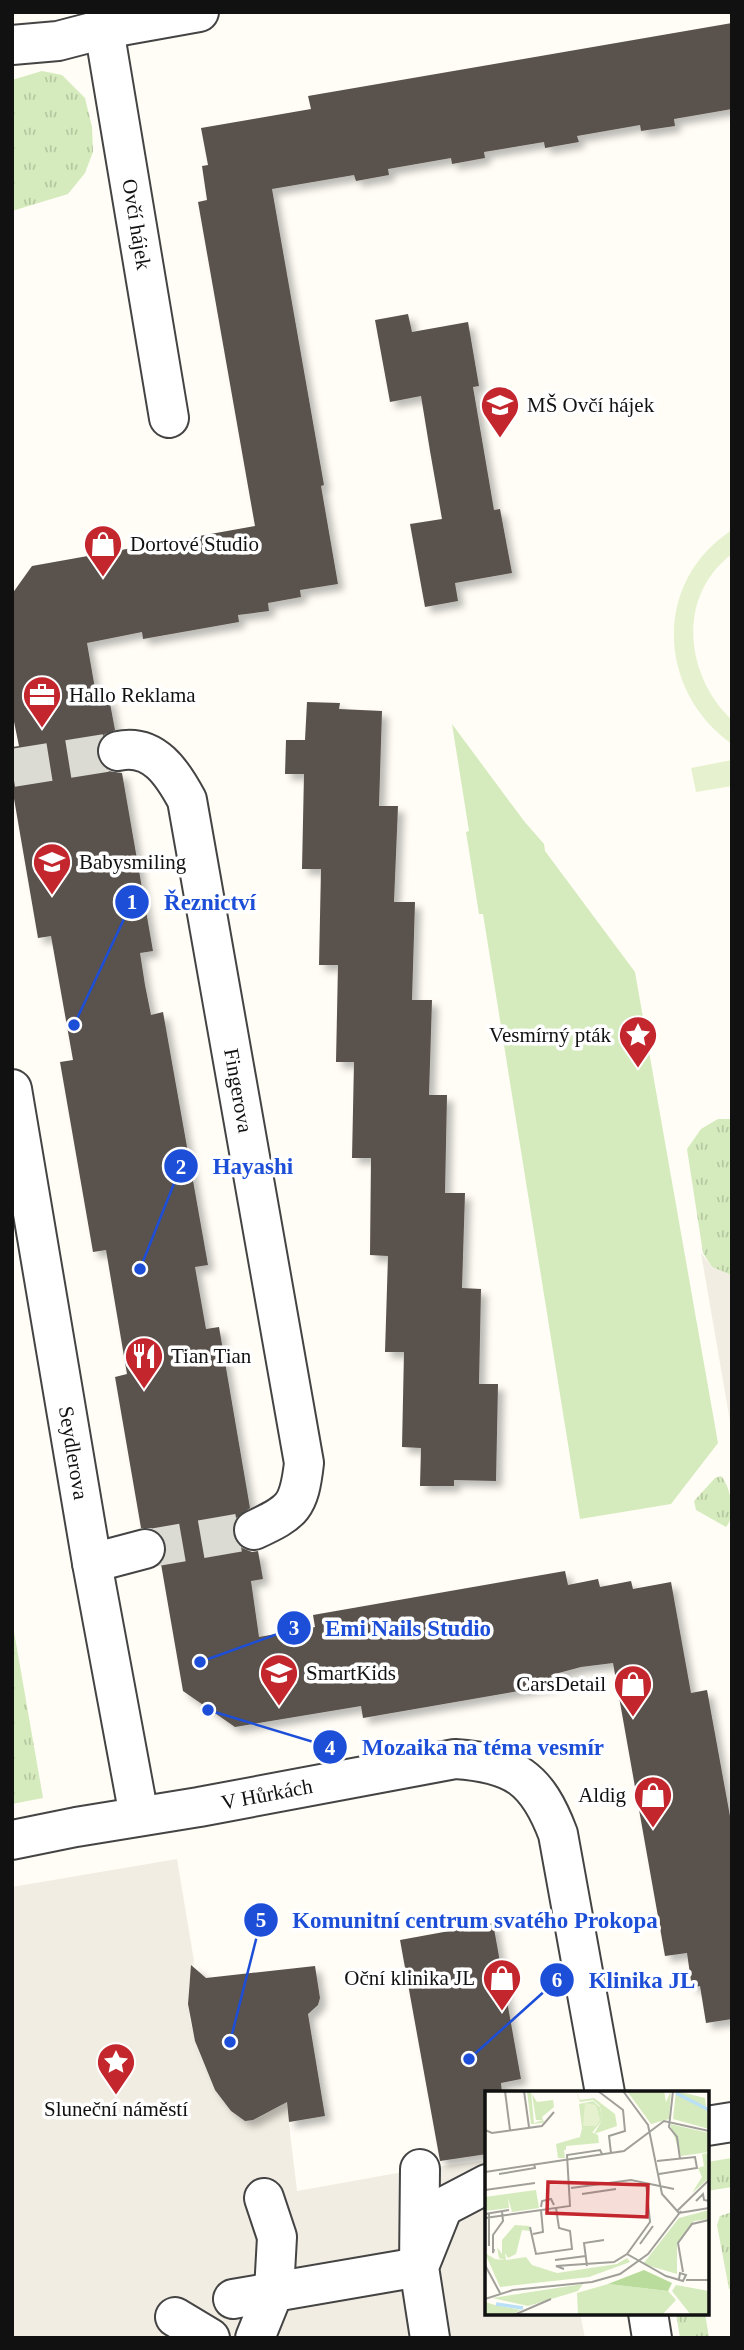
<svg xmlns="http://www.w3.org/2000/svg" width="744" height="2350" font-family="Georgia,serif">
<defs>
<pattern id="grass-tufts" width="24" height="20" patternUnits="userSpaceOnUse" patternTransform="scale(1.75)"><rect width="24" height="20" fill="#d5ebbd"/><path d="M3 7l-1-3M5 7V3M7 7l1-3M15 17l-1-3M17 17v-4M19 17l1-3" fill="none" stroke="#b6c8a1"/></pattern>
<filter id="shadow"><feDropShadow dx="6" dy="6" stdDeviation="3.5" flood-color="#0004"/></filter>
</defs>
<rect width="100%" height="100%" fill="#fffdf5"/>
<path fill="url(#grass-tufts)" d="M42,71L62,75L85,98L92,127L93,152L85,173L68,194L12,211V80Z
M718,1119H732L730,1276L712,1267L703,1253L687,1149L701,1129Z
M721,1476C731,1487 736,1516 726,1527L696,1510L694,1501L715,1478Z
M12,1620L43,1798L12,1804Z
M732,2158V2187L707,2191V2162Z
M732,2212V2289H729L717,2225L720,2216Z
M676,2313H705L709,2338H680Z"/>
<path fill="#d5ebbd" d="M452,724L524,821L544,844L545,851L635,972L718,1443L671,1504L580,1519L483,914H479L466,832L469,831Z"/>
<path fill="#e6f2cf" d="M732,530V554C676,596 685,676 732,720V744C657,691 652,582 732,530Z
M732,760V786L696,792L691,768Z"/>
<path fill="#f1ede2" d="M701,1253L712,1267L732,1275V1433Z
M177,1859L194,1961L189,1984L188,2004L190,2020L198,2050L215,2090L231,2111L245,2121L284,2082L297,2191L420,2169L480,2161L487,2162V2313H580L585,2338H12V1887Z"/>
<path fill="#5a524d" filter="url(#shadow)" d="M732,23V109L674,119L675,126L641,131L640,125L577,136L579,142L545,148L544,142L484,152L485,158L452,164L451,158L388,169L389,175L356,181L354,175L272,189L324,485L321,486L338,584L300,590L301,597L268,603L269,611L238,615L239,622L143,639L142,632L87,643L97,700L109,698L115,730L105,734L98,741L96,754L101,764L108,771L122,773L153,951L140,953L145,985L151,1015L163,1012L208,1265L195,1267L206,1329L219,1327L250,1508L236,1518L232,1528L234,1539L242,1548L252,1552L258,1551L263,1579L251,1581L259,1637L315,1627L313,1615L565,1571L568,1585L598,1579L600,1587L631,1581L633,1589L671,1582L691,1693L707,1690L732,1827V2019L706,2023L700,1986L692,1988L687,1953L665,1956L613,1663L581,1667L551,1675L553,1685L363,1718L361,1706L235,1727L183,1691L161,1564L166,1555V1544L160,1533L151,1528H141L115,1377L127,1374L106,1250L93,1252L60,1062L73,1060L51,936L38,938L12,787V747L19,746L12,712V594L32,566L255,526L198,202L207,200L202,166L208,165L201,128L311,109L308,96Z
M408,314L412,332L468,322L479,386L473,387L494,510L500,509L512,573L455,583L458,601L425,607L410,524L442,519L430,451L421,396L390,402L375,320Z
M307,702L340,703L339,709L382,711L379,806H398L394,902H415L412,1000H432L429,1095H447L445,1193H465L462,1288L481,1289L479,1384H498L496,1481L454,1480V1486H420L421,1448L402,1447L404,1352H385L388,1256L370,1255L371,1158H352L354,1062H336L338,965H319L321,869H302L304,774H285L286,740H305Z
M493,1923L521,2079L501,2083L502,2093H487V2154L440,2161L400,1940Z
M191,1965L206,1978L315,1966L320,1998L318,2005L308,2014L325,2116L289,2122L287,2102L253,2120L245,2121L231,2111L215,2090L195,2041L188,2004Z"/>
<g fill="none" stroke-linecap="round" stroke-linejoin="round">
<path stroke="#dbdad3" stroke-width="38" stroke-dasharray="38 19" stroke-linecap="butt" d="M12,768L118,751
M145,1549L254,1530"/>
<g stroke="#444" stroke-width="42">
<g id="minor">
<path id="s1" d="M104,29L169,418"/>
<path d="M12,45L58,41L104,29L199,12"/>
<path id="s2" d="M118,751C154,743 173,774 187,800L304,1463C299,1507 293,1512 254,1530"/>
<path id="s3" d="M12,1089L92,1563L139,1816"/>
<path d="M92,1563L145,1549"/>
<path id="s4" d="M12,1840L76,1827L199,1807L455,1759C514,1763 537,1778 558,1834L605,2093"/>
<path d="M707,2126L732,2122"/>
<path d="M233,2299L419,2267L420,2169"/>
<path d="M648,2313L652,2338"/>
<path d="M175,2317L210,2338"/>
<path d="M255,2338L274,2291L277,2237L264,2198"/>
<path d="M430,2338L419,2267L443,2207L487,2184"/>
</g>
</g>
<use href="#minor" stroke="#fff" stroke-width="38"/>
</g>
<defs>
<g id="school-pin" transform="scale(2.0125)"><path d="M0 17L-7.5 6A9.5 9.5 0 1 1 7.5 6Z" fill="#c4262e" stroke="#fff"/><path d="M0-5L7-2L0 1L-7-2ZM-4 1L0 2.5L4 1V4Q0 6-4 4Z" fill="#fff"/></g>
<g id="shop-pin" transform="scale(2.0125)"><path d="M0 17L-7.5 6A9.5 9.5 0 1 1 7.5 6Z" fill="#c4262e" stroke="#fff"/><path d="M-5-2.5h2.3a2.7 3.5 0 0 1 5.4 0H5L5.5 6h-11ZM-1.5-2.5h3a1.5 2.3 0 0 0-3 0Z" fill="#fff"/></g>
<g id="office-pin" transform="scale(2.0125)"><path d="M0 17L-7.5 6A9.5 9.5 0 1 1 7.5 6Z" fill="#c4262e" stroke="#fff"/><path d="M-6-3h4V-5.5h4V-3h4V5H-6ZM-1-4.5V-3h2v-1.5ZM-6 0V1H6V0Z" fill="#fff"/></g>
<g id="sight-pin" transform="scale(2.0125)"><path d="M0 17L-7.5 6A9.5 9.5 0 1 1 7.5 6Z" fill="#c4262e" stroke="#fff"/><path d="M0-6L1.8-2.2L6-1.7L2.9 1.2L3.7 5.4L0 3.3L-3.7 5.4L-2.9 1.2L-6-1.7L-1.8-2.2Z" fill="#fff"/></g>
<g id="restaurant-pin" transform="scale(2.0125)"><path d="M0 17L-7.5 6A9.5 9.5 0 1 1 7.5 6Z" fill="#c4262e" stroke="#fff"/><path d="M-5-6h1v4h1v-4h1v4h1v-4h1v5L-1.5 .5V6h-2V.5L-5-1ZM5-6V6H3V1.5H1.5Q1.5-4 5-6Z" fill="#fff"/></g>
</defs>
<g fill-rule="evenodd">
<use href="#school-pin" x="500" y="405"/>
<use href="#shop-pin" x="103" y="544"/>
<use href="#office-pin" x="42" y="695"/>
<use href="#school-pin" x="52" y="862"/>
<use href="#sight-pin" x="638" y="1035"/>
<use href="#restaurant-pin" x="144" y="1356"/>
<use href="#school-pin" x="279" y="1673"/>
<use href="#shop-pin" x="633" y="1684"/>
<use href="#shop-pin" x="653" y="1795"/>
<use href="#shop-pin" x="502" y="1978"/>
<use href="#sight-pin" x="116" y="2062"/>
</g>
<g text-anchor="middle" stroke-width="7" stroke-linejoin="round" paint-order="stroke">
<g font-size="21" fill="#111" stroke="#fff">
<text dy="7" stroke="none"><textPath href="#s1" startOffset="198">Ovčí hájek</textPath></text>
<text dy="7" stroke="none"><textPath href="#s2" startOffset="387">Fingerova</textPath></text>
<text dy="7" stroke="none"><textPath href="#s3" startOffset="369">Seydlerova</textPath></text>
<text dy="7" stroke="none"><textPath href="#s4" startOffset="259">V Hůrkách</textPath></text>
</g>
<g font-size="21" fill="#111" stroke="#fff" text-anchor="start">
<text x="527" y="412">MŠ Ovčí hájek</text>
<text x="130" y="551">Dortové Studio</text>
<text x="69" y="702">Hallo Reklama</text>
<text x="79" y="869">Babysmiling</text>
<text x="611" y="1042" text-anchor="end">Vesmírný pták</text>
<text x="171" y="1363">Tian Tian</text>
<text x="306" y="1680">SmartKids</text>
<text x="606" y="1691" text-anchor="end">CarsDetail</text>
<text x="626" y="1802" text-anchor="end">Aldig</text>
<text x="475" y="1985" text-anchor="end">Oční klinika JL</text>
<text x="116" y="2116" text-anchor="middle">Sluneční náměstí</text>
</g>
</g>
<g transform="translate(485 2091)">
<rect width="224" height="224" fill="#fffdf5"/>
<path d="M42,0H46L49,32L58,29H51L47,3L52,11L68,9L69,16L57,26L59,31L57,32L46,33ZM91,0L95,9L109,7L130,23L132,35L109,43L117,29L115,15L108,9L95,11ZM142,0H179L181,11L186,0L184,28L166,33ZM185,33L224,42V61L196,65ZM97,37L113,44L114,52L81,55V59H98H79L80,67H73L71,53L95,46ZM224,62V87L207,102L217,86L213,77L219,75L217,63ZM51,99L54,117L27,121L23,107L24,117L0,120V106ZM224,119V128L209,130L192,153V183L158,173L194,127ZM30,134L44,135L45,140L37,139L31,163L23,167L20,162L21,169L41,166L47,174L72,182L132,173L142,167L145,171L104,186L15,196L0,162L10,168L19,169L14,167L12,156L17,163V149ZM98,193L93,200L43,215L7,207ZM123,193L183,200L191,209L177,224H93L92,202ZM0,211L10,214L36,219L26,224H0Z" fill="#d5ebbd"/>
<path d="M159,179L187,192L183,200L123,193Z" fill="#b9dc9c"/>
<path d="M191,0L220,7L224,38L188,28ZM108,10L115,16L117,29L107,42L97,37L94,13Z" fill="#d5ebbd"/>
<path d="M191,194L224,200V224H206L187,200Z" fill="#d5ebbd"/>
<path d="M100,12L111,14L115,29L111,35H98Z" fill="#e6f2cf"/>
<path fill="none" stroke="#b9e0f7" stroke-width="3.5" d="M191,2L224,19M11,213L38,217"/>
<path fill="none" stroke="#a09f9a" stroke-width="2" d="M20,0L25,39M39,0L44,36M113,0L138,19L140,40L124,45L126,62M138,0L163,34L177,103L194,122M188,0L184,36L192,46L195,68M0,39L7,42L57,35L69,21M172,70L210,66L212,77L174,83M0,81L139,60L179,30L224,40M14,83L50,77L49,73M86,97L146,89L189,98M0,99L50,92M97,103L131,98M211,110L218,103L219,109L224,110M56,116L57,110L66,108L69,114M192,120L224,89M4,122V155M194,122L224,117M0,123L24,119M0,127L85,115L82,64L115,59L117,63M45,136L51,163L87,158L85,140L74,137L71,117M48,143L58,141L56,119M155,153L168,135M9,158L8,162V144L18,130L17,120M142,163L181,185L198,190L201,184L195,182L194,188M70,169L101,165M0,174L15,202M102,175L99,152L119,149M79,178L71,175L129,171L142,163L165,131L161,92M198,181L193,152L207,133L224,129M201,189H224M0,208L28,199L107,191L135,183L163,163L196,120M29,224L66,208"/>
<path fill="#c4262e" fill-opacity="0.15" stroke="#c4262e" stroke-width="3.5" d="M63,91L163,94L162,126L62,122Z"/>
<rect width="224" height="224" fill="none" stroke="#111" stroke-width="3.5"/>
</g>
<path fill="none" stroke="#1d4ed8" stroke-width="2.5" d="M74 1025L132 902M140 1269L181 1166M200 1662L294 1628M208 1710L330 1747M230 2042L261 1920M469 2059L557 1980"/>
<g fill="#1d4ed8" stroke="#fff" stroke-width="2.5">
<circle cx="74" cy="1025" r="7"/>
<circle cx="140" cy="1269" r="7"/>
<circle cx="200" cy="1662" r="7"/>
<circle cx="208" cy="1710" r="7"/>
<circle cx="230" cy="2042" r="7"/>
<circle cx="469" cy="2059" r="7"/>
<circle cx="132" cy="902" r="18"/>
<circle cx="181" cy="1166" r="18"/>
<circle cx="294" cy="1628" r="18"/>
<circle cx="330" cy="1747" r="18"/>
<circle cx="261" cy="1920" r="18"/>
<circle cx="557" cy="1980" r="18"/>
</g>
<g font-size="21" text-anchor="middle" font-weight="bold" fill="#fff">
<text x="132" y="909">1</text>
<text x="181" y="1174">2</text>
<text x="294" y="1635">3</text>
<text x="330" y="1755">4</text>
<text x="261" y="1927">5</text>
<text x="557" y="1987">6</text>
</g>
<g font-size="23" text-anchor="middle" font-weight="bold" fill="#1d4ed8" stroke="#fff" stroke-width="7" stroke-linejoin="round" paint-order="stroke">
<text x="210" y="910">Řeznictví</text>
<text x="253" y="1174">Hayashi</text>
<text x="408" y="1636">Emi Nails Studio</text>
<text x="483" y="1755">Mozaika na téma vesmír</text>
<text x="475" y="1928">Komunitní centrum svatého Prokopa</text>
<text x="642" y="1988">Klinika JL</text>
</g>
<rect width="744" height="2350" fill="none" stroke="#111111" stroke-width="28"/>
</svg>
